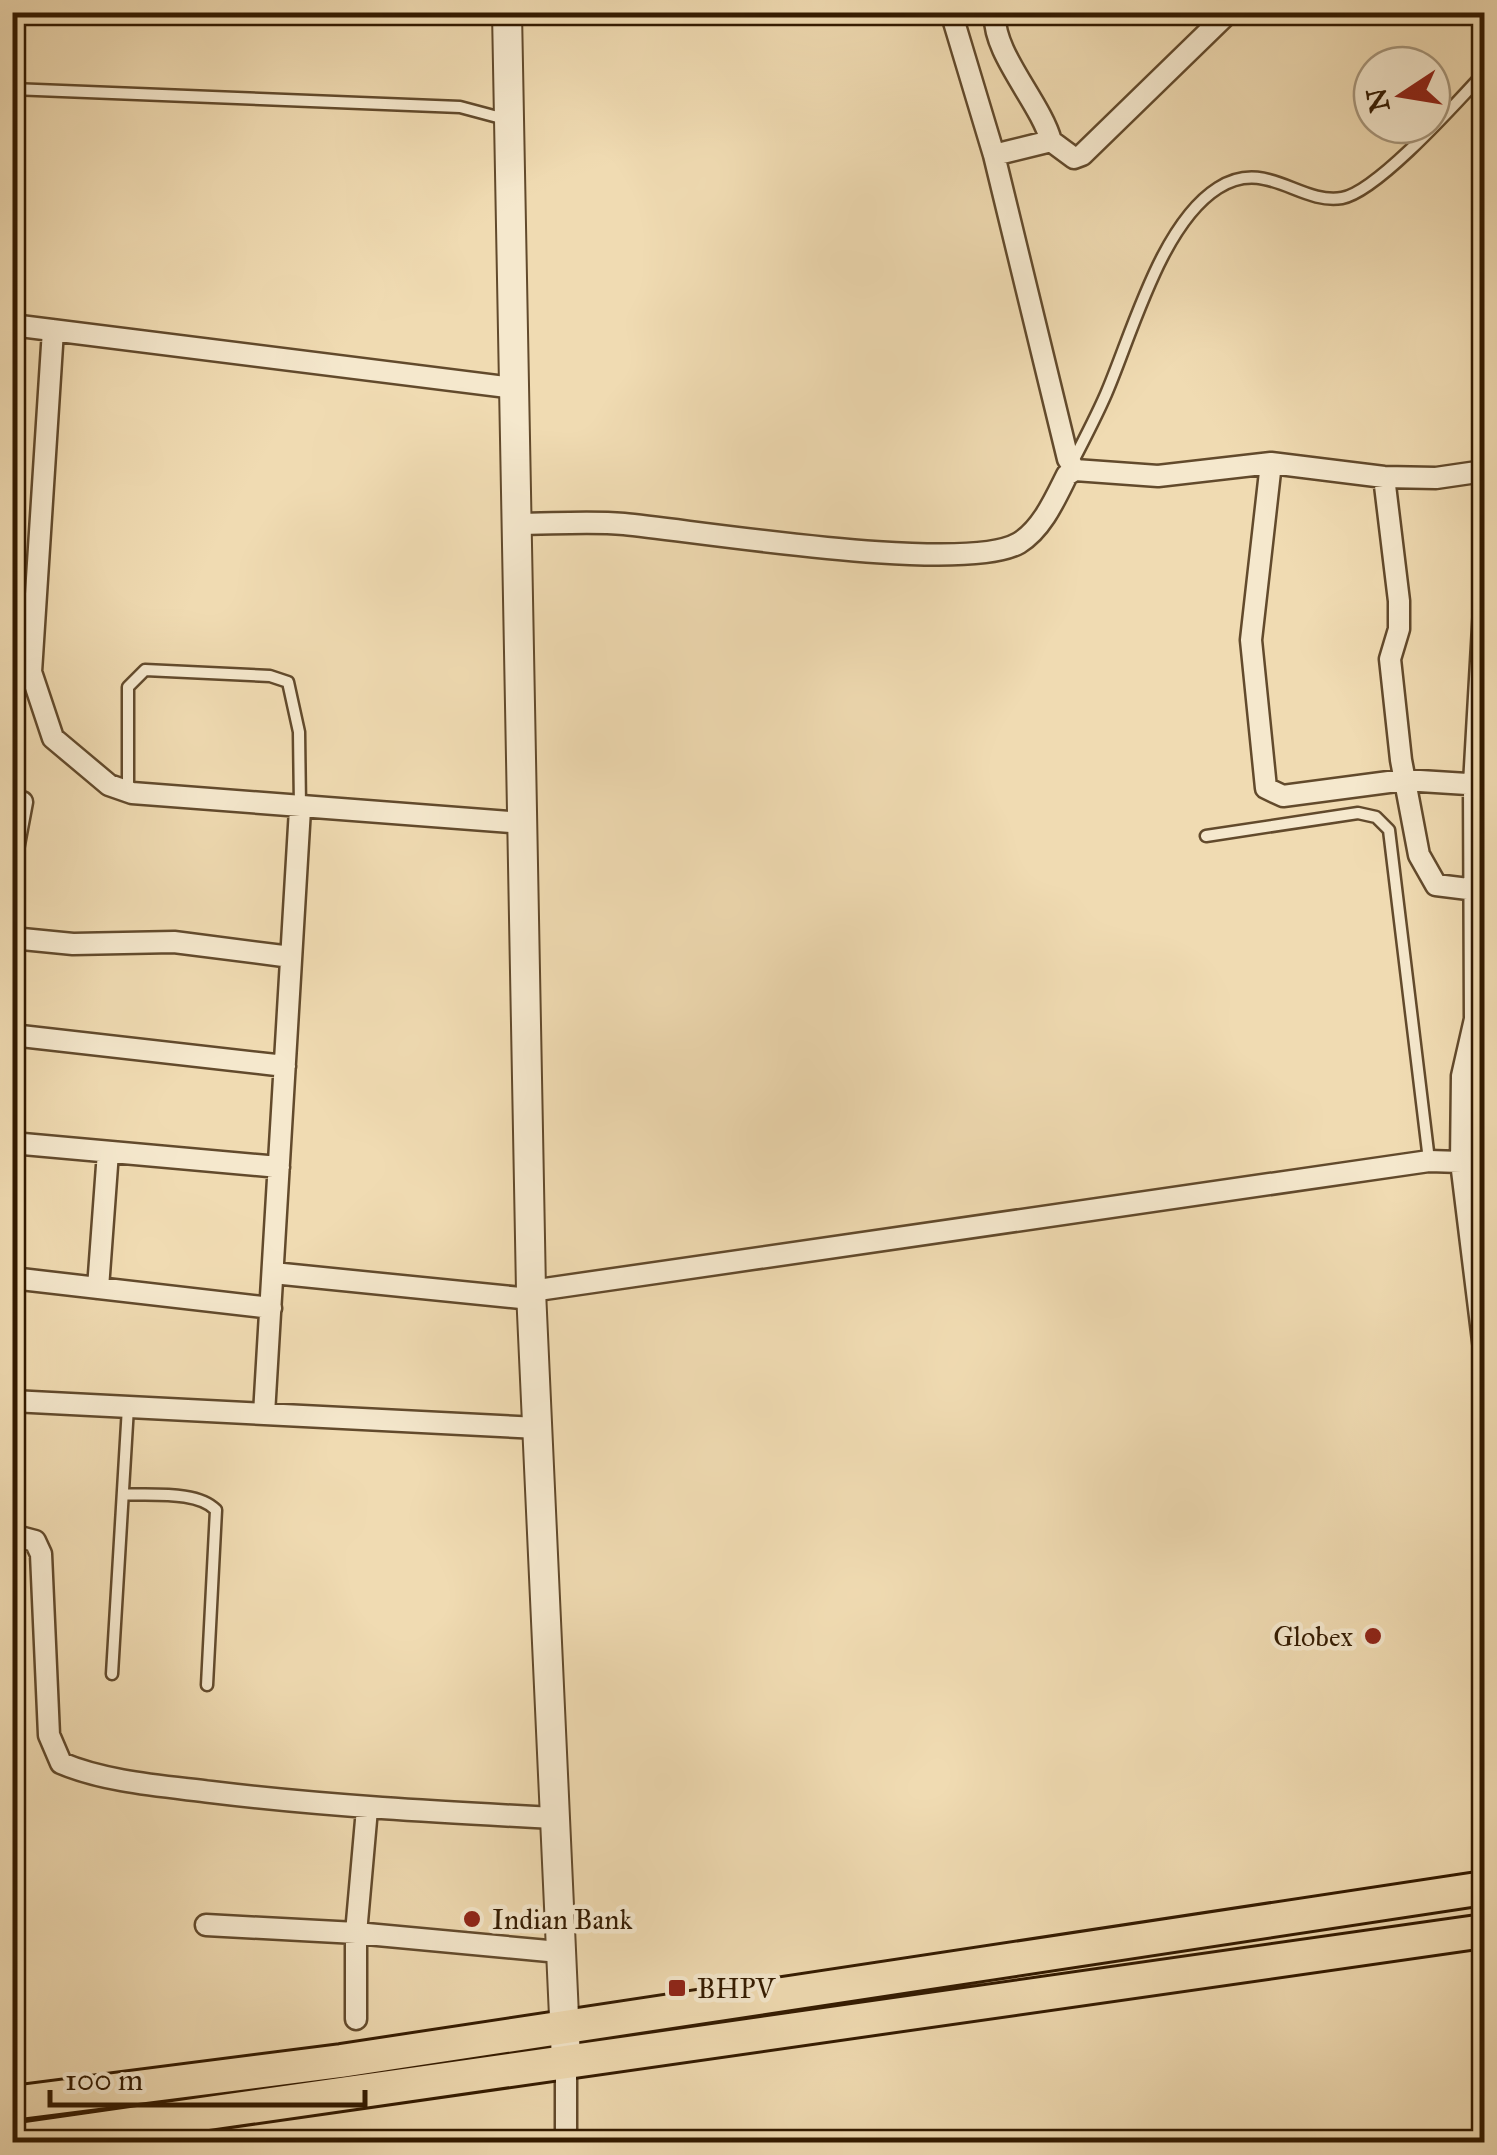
<svg xmlns="http://www.w3.org/2000/svg" width="1497" height="2155" font-family="'IM FELL Great Primer',serif">
<rect width="100%" height="100%" fill="#f0dbb2"/>
<filter id="stains"><feTurbulence type="fractalNoise" baseFrequency=".002" numOctaves="4"/><feColorMatrix values="0 0 0 0 .2 0 0 0 0 .09 0 0 0 0 .02 0 0 0 .5 -.17"/></filter>
<radialGradient id="worn" r=".72"><stop offset=".6" stop-color="#630" stop-opacity="0"/><stop offset="1" stop-color="#630" stop-opacity=".3"/></radialGradient>
<g fill="none" stroke-linecap="round" stroke-linejoin="round">
<g stroke="#624a2c" stroke-width="15">
<path id="service" d="M12,89L460,107L505,119
M1072,463C1084,440 1096,417 1106,394C1132,334 1161,224 1218,188C1266,157 1299,205 1342,198C1377,192 1458,101 1484,73
M128,791V687L145,670L270,676L288,682L299,732L300,806
M1206,836L1358,813L1376,817L1389,830L1429,1160
M123,1494C150,1496 197,1490 216,1510L207,1685
M112,1674L128,1407"/>
</g>
<g stroke="#624a2c" stroke-width="25">
<path id="minor" d="M951,12L994,155L1068,459L1075,470
M995,12C991,52 1040,101 1051,141
M994,155L1051,141L1074,158L1082,155L1229,12
M12,325L514,388
M53,330L31,672L53,738L109,785L132,793L522,823
M1271,463L1251,640L1266,788L1283,796L1404,780L1483,785
M1384,477L1399,601V629L1390,659L1401,760L1419,855L1436,885L1476,890
M516,524C552,524 588,521 624,524C698,531 964,575 1019,543C1042,529 1055,499 1067,475L1075,470L1158,476L1271,463L1384,477L1436,478L1484,471
M12,855L22,802
M12,938L73,944L174,942L291,957
M12,1035L285,1066
M12,1143L279,1167
M1461,1162L1462,1076L1475,1019L1474,784L1484,609
M273,1273L531,1299
M12,1278L271,1308
M98,1288L108,1152
M531,1291L1429,1161L1461,1162L1484,1349
M12,1401L538,1428
M264,1414L300,809
M12,1535L35,1541L41,1554L49,1735L61,1763C105,1782 163,1786 211,1792C325,1806 439,1812 554,1818
M206,1925L356,1933L559,1952
M356,2019V1933L367,1809
M566,2060V2142"/>
</g>
<g stroke="#624a2c" stroke-width="32">
<path id="tertiary" d="M507,12L531,1291L566,2060"/>
</g>
<g stroke="#331a00" stroke-width="38">
<path id="primary" d="M12,2103L341,2061L1484,1888
M12,2141L1484,1931"/>
</g>
<use href="#service" stroke="#f5e8cd" stroke-width="10"/>
<use href="#minor" stroke="#f5e8cd" stroke-width="20"/>
<use href="#tertiary" stroke="#f5e8cd" stroke-width="28"/>
<use href="#primary" stroke="#f0dbb2" stroke-width="32"/>
</g>
<g fill="#8f2418" stroke="#f5e8cd" stroke-width="4">
<circle cx="1373" cy="1636" r="10"/>
<circle cx="472" cy="1919" r="10"/>
<rect x="667" y="1978" width="20" height="20" rx="5"/>
</g>
<g text-anchor="middle" stroke-width="9" stroke-linejoin="round" paint-order="stroke">
<g font-size="28" fill="#331a00" stroke="#f5e8cd" text-anchor="start">
<text x="1353" y="1646" text-anchor="end">Globex</text>
<text x="492" y="1929">Indian Bank</text>
<text x="697" y="1998">BHPV</text>
</g>
</g>
<rect width="1497" height="2155" fill="none" stroke="#f0dbb2" stroke-width="50"/>
<rect x="15" y="15" width="1467" height="2125" fill="none" stroke="#331a00" stroke-width="5"/>
<rect x="25" y="25" width="1447" height="2105" fill="none" stroke="#331a00" stroke-width="2.5"/>
<g transform="translate(1402 95) rotate(258)"><circle r="48" fill="#f5e8cd" stroke="#a7967b" stroke-width="2.5"/>
<path d="M0-8L18 38L0 25L-18 38Z" fill="#8f2418"/>
<text y="-15" font-size="28" font-weight="bold" text-anchor="middle" fill="#331a00">N</text>
</g>
<path d="M50 2090v15h315v-15" fill="none" stroke="#331a00" stroke-width="5"/>
<text x="65" y="2090" font-size="30" fill="#331a00" stroke="#f5e8cd" stroke-width="8" paint-order="stroke">100 m</text>
<rect width="100%" height="100%" filter="url(#stains)"/>
<rect width="100%" height="100%" fill="url(#worn)"/>
</svg>
